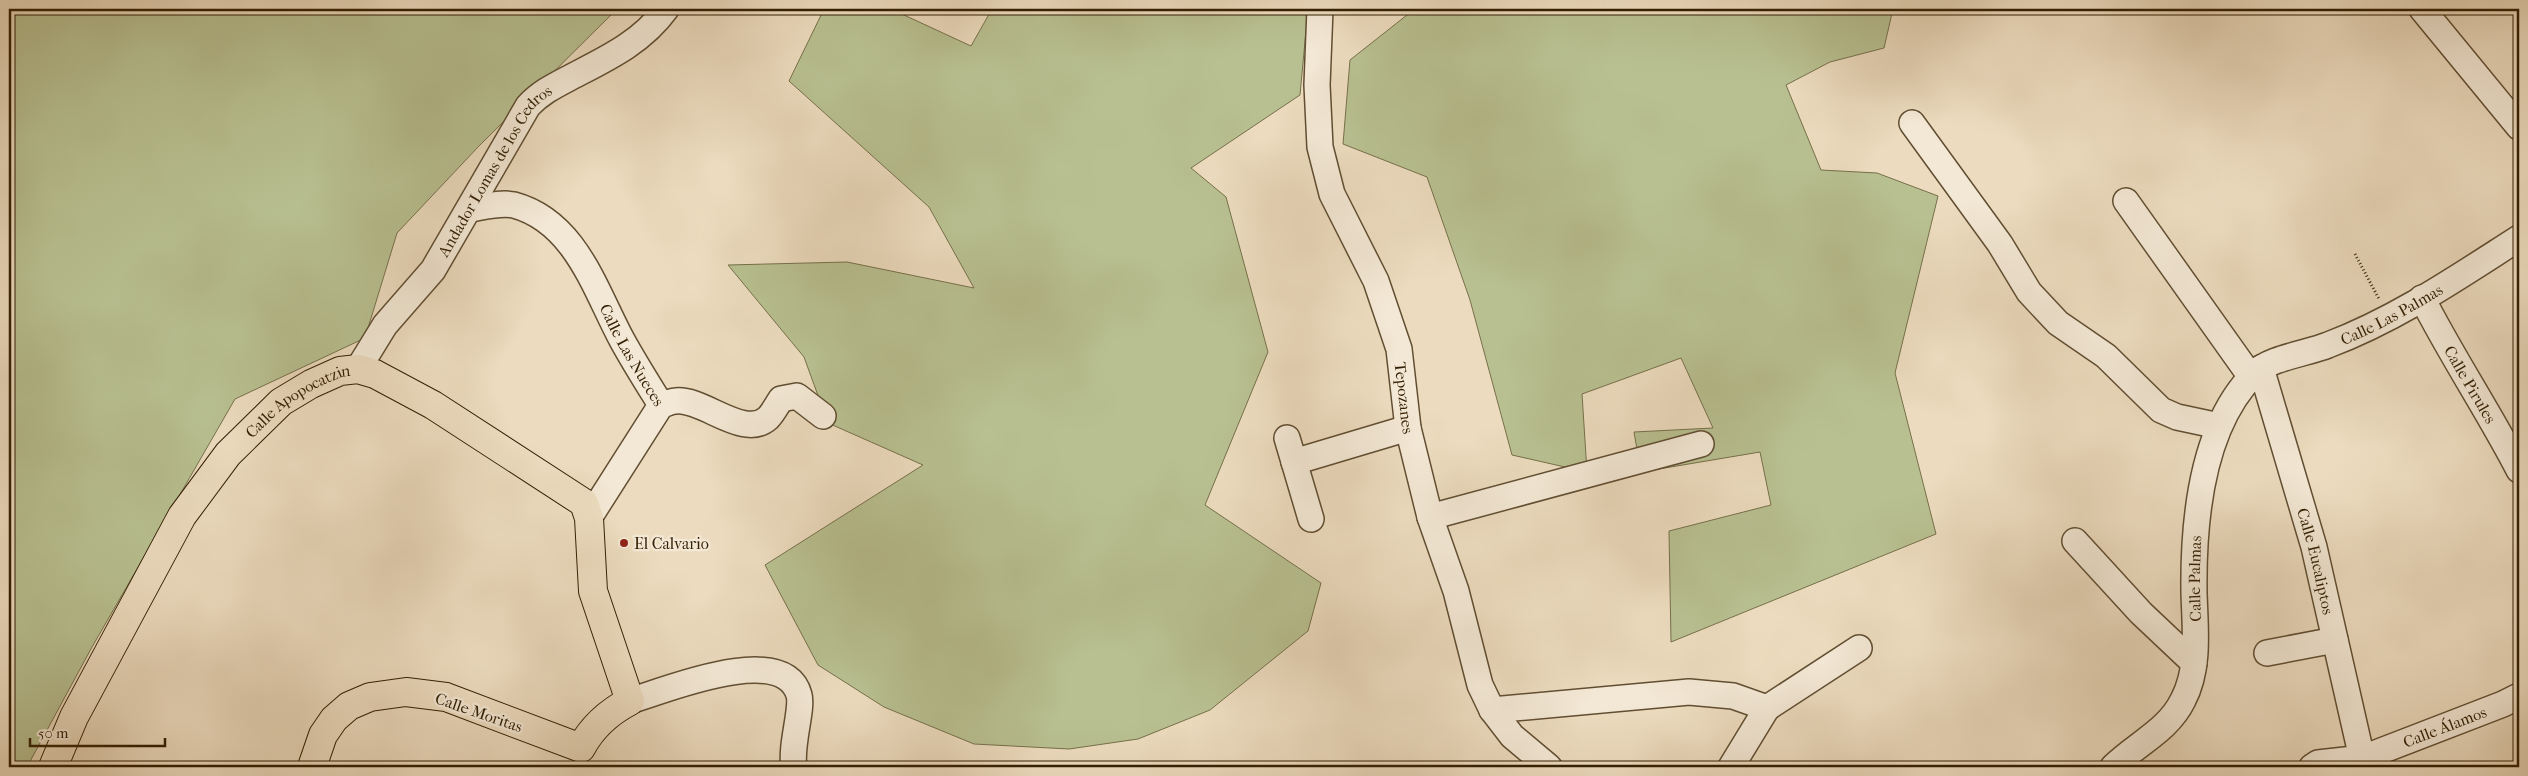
<svg xmlns="http://www.w3.org/2000/svg" width="2528" height="776" font-family="'IM FELL French Canon',serif">
<rect width="100%" height="100%" fill="#ecdbbe"/>
<filter id="stains"><feTurbulence type="fractalNoise" baseFrequency=".004" numOctaves="4"/><feColorMatrix values="0 0 0 0 .2 0 0 0 0 .09 0 0 0 0 .02 0 0 0 .5 -.17"/></filter>
<radialGradient id="worn" r=".72"><stop offset=".6" stop-color="#630" stop-opacity="0"/><stop offset="1" stop-color="#630" stop-opacity=".3"/></radialGradient>
<path fill="#b8c091" stroke="#76704a" d="M9,9H617L479,146L397,233L365,338L235,399L92,647L27,767H9Z
M824,9H891L971,46L992,9H1308L1300,95L1191,168L1226,197L1268,352L1205,505L1321,583L1308,631L1210,710L1138,739L1069,749L974,744L884,707L818,665L765,565L923,465L828,423L804,357L728,265L847,262L974,288L929,207L789,81Z
M1408,9H1893L1884,48L1830,62L1786,85L1821,170L1877,173L1938,196L1895,373L1936,534L1671,642L1669,531L1771,505L1760,452L1641,472L1634,432L1713,428L1681,358L1582,394L1587,472L1512,455L1470,300L1427,177L1343,144L1350,60L1407,15Z"/>
<g fill="none" stroke-linecap="round" stroke-linejoin="round">
<g stroke="#614e32" stroke-width="28">
<g id="minor">
<path id="s1" d="M1320,9L1317,85L1320,147L1332,194L1376,281L1399,349L1408,428L1430,517L1456,591L1480,685L1492,710L1512,736L1549,767"/>
<path d="M2422,9L2519,127"/>
<path d="M1912,123L2000,244L2029,292L2058,323L2106,356L2161,410L2177,417L2219,426"/>
<path d="M2126,201L2251,377"/>
<path id="s2" d="M469,209C483,207 500,202 514,205C576,222 595,290 622,340C634,362 648,384 661,405"/>
<path id="s3" d="M2422,298C2452,357 2489,412 2519,470"/>
<path id="s4" d="M2261,368L2314,547L2364,767"/>
<path id="s5" d="M358,369L385,325L433,270L528,106C541,92 556,85 573,76C608,58 642,42 666,9"/>
<path d="M661,405C666,404 671,401 676,401C703,398 744,440 768,418C773,413 777,405 781,399L797,396L823,416"/>
<path d="M1287,438L1311,519"/>
<path d="M1294,462L1408,428"/>
<path d="M1430,517L1701,444"/>
<path d="M589,518L661,405"/>
<path d="M2075,541L2141,613L2194,663"/>
<path d="M2267,653L2335,640"/>
<path d="M630,701C665,690 784,641 799,695C803,709 790,746 794,767"/>
<path d="M1492,710L1689,692L1733,696L1767,708L1859,648"/>
<path d="M1731,767L1767,708"/>
<path id="s6" d="M2113,767C2136,744 2168,731 2183,700C2200,668 2195,628 2194,593C2193,521 2201,426 2255,373C2269,358 2309,353 2328,345C2397,319 2458,277 2519,238"/>
<path id="s7" d="M2312,767L2318,763L2363,758L2503,704L2519,696"/>
</g>
</g>
<g stroke="#331f03" stroke-width="30">
<g id="major">
<path id="s8" d="M53,767L74,717L182,516L228,454L281,402L311,384L340,371L358,369L375,374L433,405L584,503L589,518L593,591L630,701C609,712 592,727 581,748L446,697L406,692L370,697L349,706L334,719L323,735L312,767"/>
</g>
</g>
<path stroke="#331f03" stroke-width="3" stroke-dasharray="1 2.5" stroke-linecap="butt" d="M2355,254L2379,299"/>
<use href="#minor" stroke="#f3e8d5" stroke-width="25"/>
<use href="#major" stroke="#ecdbbe" stroke-width="28"/>
</g>
<circle fill="#8f2418" stroke="#f3e8d5" stroke-width="2" cx="624" cy="543" r="5"/>
<g text-anchor="middle" stroke-width="4.5" stroke-linejoin="round" paint-order="stroke">
<g font-size="16" fill="#331f03" stroke="#f3e8d5">
<text dy="6" stroke="none"><textPath href="#s5" startOffset="242">Andador Lomas de los Cedros</textPath></text>
<text dy="6" stroke="none"><textPath href="#s6" startOffset="590">Calle Las Palmas</textPath></text>
<text dy="6" stroke="none"><textPath href="#s2" startOffset="242">Calle Las Nueces</textPath></text>
<text dy="6" stroke="none"><textPath href="#s3" startOffset="99">Calle Pirules</textPath></text>
<text dy="6" stroke="none"><textPath href="#s1" startOffset="405">Tepozanes</textPath></text>
<text dy="6" stroke="none"><textPath href="#s8" startOffset="449">Calle Apopocatzin</textPath></text>
<text dy="6" stroke="none"><textPath href="#s4" startOffset="201">Calle Eucaliptos</textPath></text>
<text dy="6" stroke="none"><textPath href="#s6" startOffset="221">Calle Palmas</textPath></text>
<text transform="translate(479 712) rotate(19)" y="6">Calle Moritas</text>
<text dy="6" stroke="none"><textPath href="#s7" startOffset="140">Calle Álamos</textPath></text>
</g>
<g font-size="16" fill="#331f03" stroke="#f3e8d5" text-anchor="start">
<text x="634" y="549">El Calvario</text>
</g>
</g>
<rect width="2528" height="776" fill="none" stroke="#ecdbbe" stroke-width="30"/>
<rect x="10" y="10" width="2508" height="756" fill="none" stroke="#331f03" stroke-width="2.5"/>
<rect x="15" y="15" width="2498" height="746" fill="none" stroke="#331f03"/>
<path d="M30 738v8h135v-8" fill="none" stroke="#331f03" stroke-width="2.5"/>
<text x="38" y="738" font-size="15" fill="#331f03" stroke="#f3e8d5" stroke-width="4" paint-order="stroke">50 m</text>
<rect width="100%" height="100%" filter="url(#stains)"/>
<rect width="100%" height="100%" fill="url(#worn)"/>
</svg>
